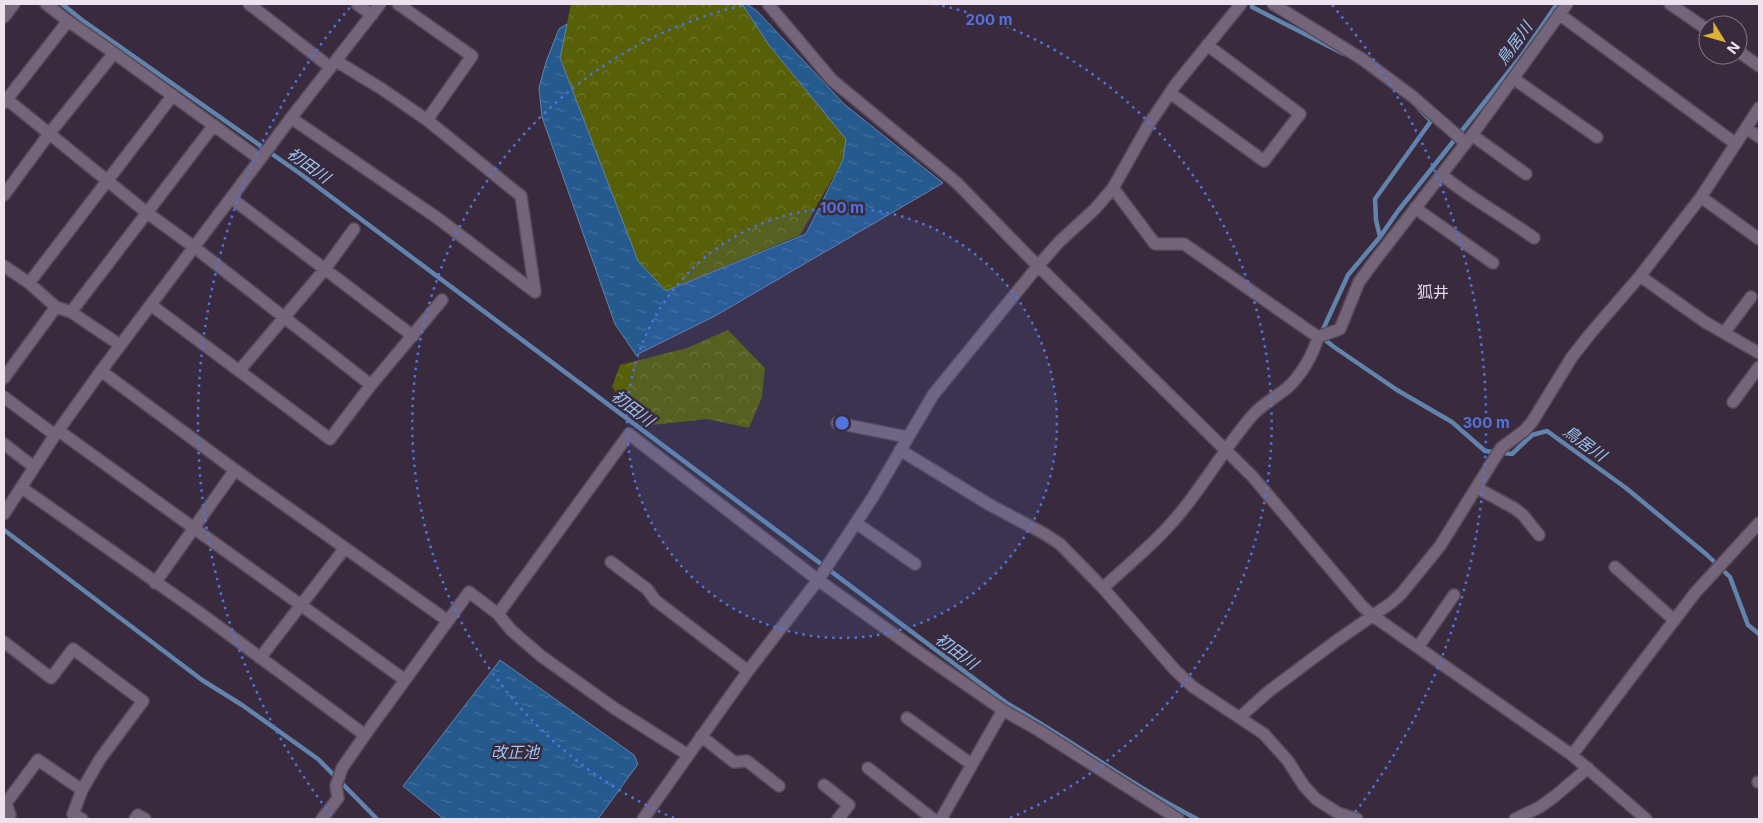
<svg xmlns="http://www.w3.org/2000/svg" width="1763" height="823" font-family="Inter,'Noto Sans JP',sans-serif">
<defs>
<pattern id="forest-crowns" width="20" height="18" patternUnits="userSpaceOnUse" patternTransform="scale(1.25)"><rect width="20" height="18" fill="#575f07"/><path d="M2 6a3 3 0 1 1 6 0M12 15a3 3 0 1 1 6 0" fill="none" stroke="#6f762b"/></pattern>
<pattern id="water-ripples" width="26" height="14" patternUnits="userSpaceOnUse" patternTransform="scale(1.25)"><rect width="26" height="14" fill="#255a8f"/><path d="M2 4q2-2 4 0t4 0M15 11q2-2 4 0t4 0" fill="none" stroke="#45729f"/></pattern>
</defs>
<rect width="100%" height="100%" fill="#392b3d"/>
<path fill="url(#forest-crowns)" d="M571,4H742L769,45L846,139L843,160L800,235L666,291L638,261L560,58Z
M728,330L765,368L762,397L749,428L707,419L652,425L633,416L612,387L620,365L687,348Z"/>
<path fill="url(#water-ripples)" stroke="#6183ac" d="M742,4H747L757,11L844,104L943,183L715,316L636,355L615,324L542,117L539,88L546,62L559,29L567,24L560,58L638,261L666,291L806,234L843,160L846,139L769,45Z
M500,660L634,755L638,764L598,819H444L403,786Z"/>
<g fill="none" stroke-linecap="round" stroke-linejoin="round">
<path stroke="#6183ac" stroke-width="4.5" d="M62,4L82,20L302,175L1008,704C1072,741 1131,785 1197,819
M1252,4V7L1344,54
M1418,108L1431,121L1375,199L1376,220L1380,237L1348,275L1320,336L1334,347L1397,390L1452,422L1485,451L1512,454L1532,435L1547,431L1626,488L1706,554L1730,577L1748,625L1759,634
M1380,237L1398,211L1522,55L1557,4
M4,530L202,680L242,705L318,759L377,819"/>
<g stroke="#554959" stroke-width="14">
<path id="minor" d="M46,4L68,21L114,53L260,159
M249,4L330,67
M357,4L372,15
M398,4L472,56L427,120L521,196L535,292
M768,4L832,80L957,183L1025,253L1252,476L1362,606L1373,616L1572,755L1646,819
M1273,4L1362,59L1412,96L1466,143
M1670,4L1708,30
M1559,14L1736,144
M4,17L14,4
M1738,51L1759,66
M336,61L382,89L427,120
M1514,79L1597,137
M1170,93L1264,161L1300,114L1207,45
M4,97L146,212L194,247L371,385L442,300
M4,103L68,21
M291,118L436,217L535,292
M1746,128L1759,137
M1472,135L1526,174
M1442,175C1471,199 1504,216 1534,238
M4,195L49,134L114,53
M1701,197L1759,239
M231,198L413,336
M1415,208L1493,263
M4,266L29,283L56,307L71,312L120,345
M1640,276L1705,322L1759,353
M29,283L173,95
M151,305L330,439L371,385
M71,312L214,125
M1724,333L1751,297
M1318,337L1340,329L1359,282L1373,263L1472,135L1567,4
M101,371L235,470L448,621
M239,371L325,269L354,229
M4,378L56,307
M4,397L55,435
M1733,402L1759,367
M837,423L907,437
M59,431L405,680
M4,444L34,467
M900,450L990,505L1043,533L1060,544L1103,588L1175,670L1193,687L1264,734L1288,761L1304,786L1316,799L1338,813L1357,819
M22,488L200,613L365,735L469,592L498,614L511,630L541,656L614,708L688,755
M1477,488L1514,508L1523,515L1539,535
M4,514L55,435L101,371L291,118L380,4
M856,523L915,564
M611,562L647,589L655,600L748,671
M1615,567L1674,620
M155,583L235,470
M1103,588C1131,562 1162,537 1185,507C1208,478 1227,445 1251,417C1261,405 1274,398 1286,389C1301,376 1313,355 1318,337L1184,244H1155L1113,188
M498,614L629,434L818,580L923,655L1003,710L1038,730L1178,819
M4,642L51,678L73,649L143,701L100,759L82,790
M1418,647L1454,595
M260,658L345,548
M1240,717L1268,692L1336,641L1391,603L1401,594L1440,546L1501,448L1524,431L1532,422L1572,357L1590,334L1640,276L1701,197L1759,108
M907,718L971,764
M701,736L734,762L747,761L779,786
M1572,755L1695,593L1759,523
M868,768L933,819
M1758,782H1759
M824,785L849,805L838,819
M7,819L10,815L6,803L38,760L82,790L73,814L82,819
M135,819L138,815L145,819
M322,819L338,798L336,786L342,768L365,735
M643,819L748,671L818,580L873,497L933,395L1038,266L1059,242L1095,209L1113,188L1149,124L1176,84L1241,4
M941,819L1003,710
M1515,819L1540,807L1555,796L1588,768"/>
</g>
<use href="#minor" stroke="#74657a" stroke-width="11"/>
</g>
<circle cx="842" cy="423" r="215" fill="#5173de" fill-opacity=".12"/>
<g fill="none" stroke="#5173de" stroke-width="2.5" stroke-dasharray="2.5 5">
<circle cx="842" cy="423" r="215"/>
<path d="M674 818A429 429 0 0 1 749 4M935 4A429 429 0 0 1 1010 818"/>
<path d="M331 815A644 644 0 0 1 352 5M1332 5A644 644 0 0 1 1353 815"/>
</g>
<g text-anchor="middle" stroke-width="5" stroke-linejoin="round" paint-order="stroke">
<g font-size="16" font-style="italic" fill="#9cc6f4" stroke="#392b3d">
<text transform="translate(1514 43) rotate(-54)" y="6">鳥居川</text>
<text transform="translate(309 165) rotate(36)" y="6">初田川</text>
<text transform="translate(633 408) rotate(37)" y="6">初田川</text>
<text transform="translate(1585 443) rotate(36)" y="6">鳥居川</text>
<text transform="translate(957 651) rotate(37)" y="6">初田川</text>
<text x="515" y="758">改正池</text>
</g>
<g font-size="16" fill="#e6d5ec" stroke="#392b3d">
<text x="1433" y="298">狐井</text>
</g>
</g>
<circle cx="842" cy="423" r="8" fill="#5173de" stroke="#392b3d" stroke-width="2.5"/>
<g font-size="15" text-anchor="middle" font-weight="bold" fill="#5173de" stroke="#392b3d" stroke-width="5" stroke-linejoin="round" paint-order="stroke">
<text x="989" y="25">200 m</text>
<text x="842" y="213">100 m</text>
<text x="1486" y="428">300 m</text>
</g>
<rect width="1763" height="823" fill="none" stroke="#ece3ef" stroke-width="10"/>
<g transform="translate(1723 40) rotate(127)"><circle r="24" fill="#392b3d" stroke="#817584"/>
<path d="M0-4L9 19L0 12L-9 19Z" fill="#dbb233"/>
<text y="-8" font-size="14" font-weight="bold" text-anchor="middle" fill="#ece3ef">N</text>
</g>
</svg>
